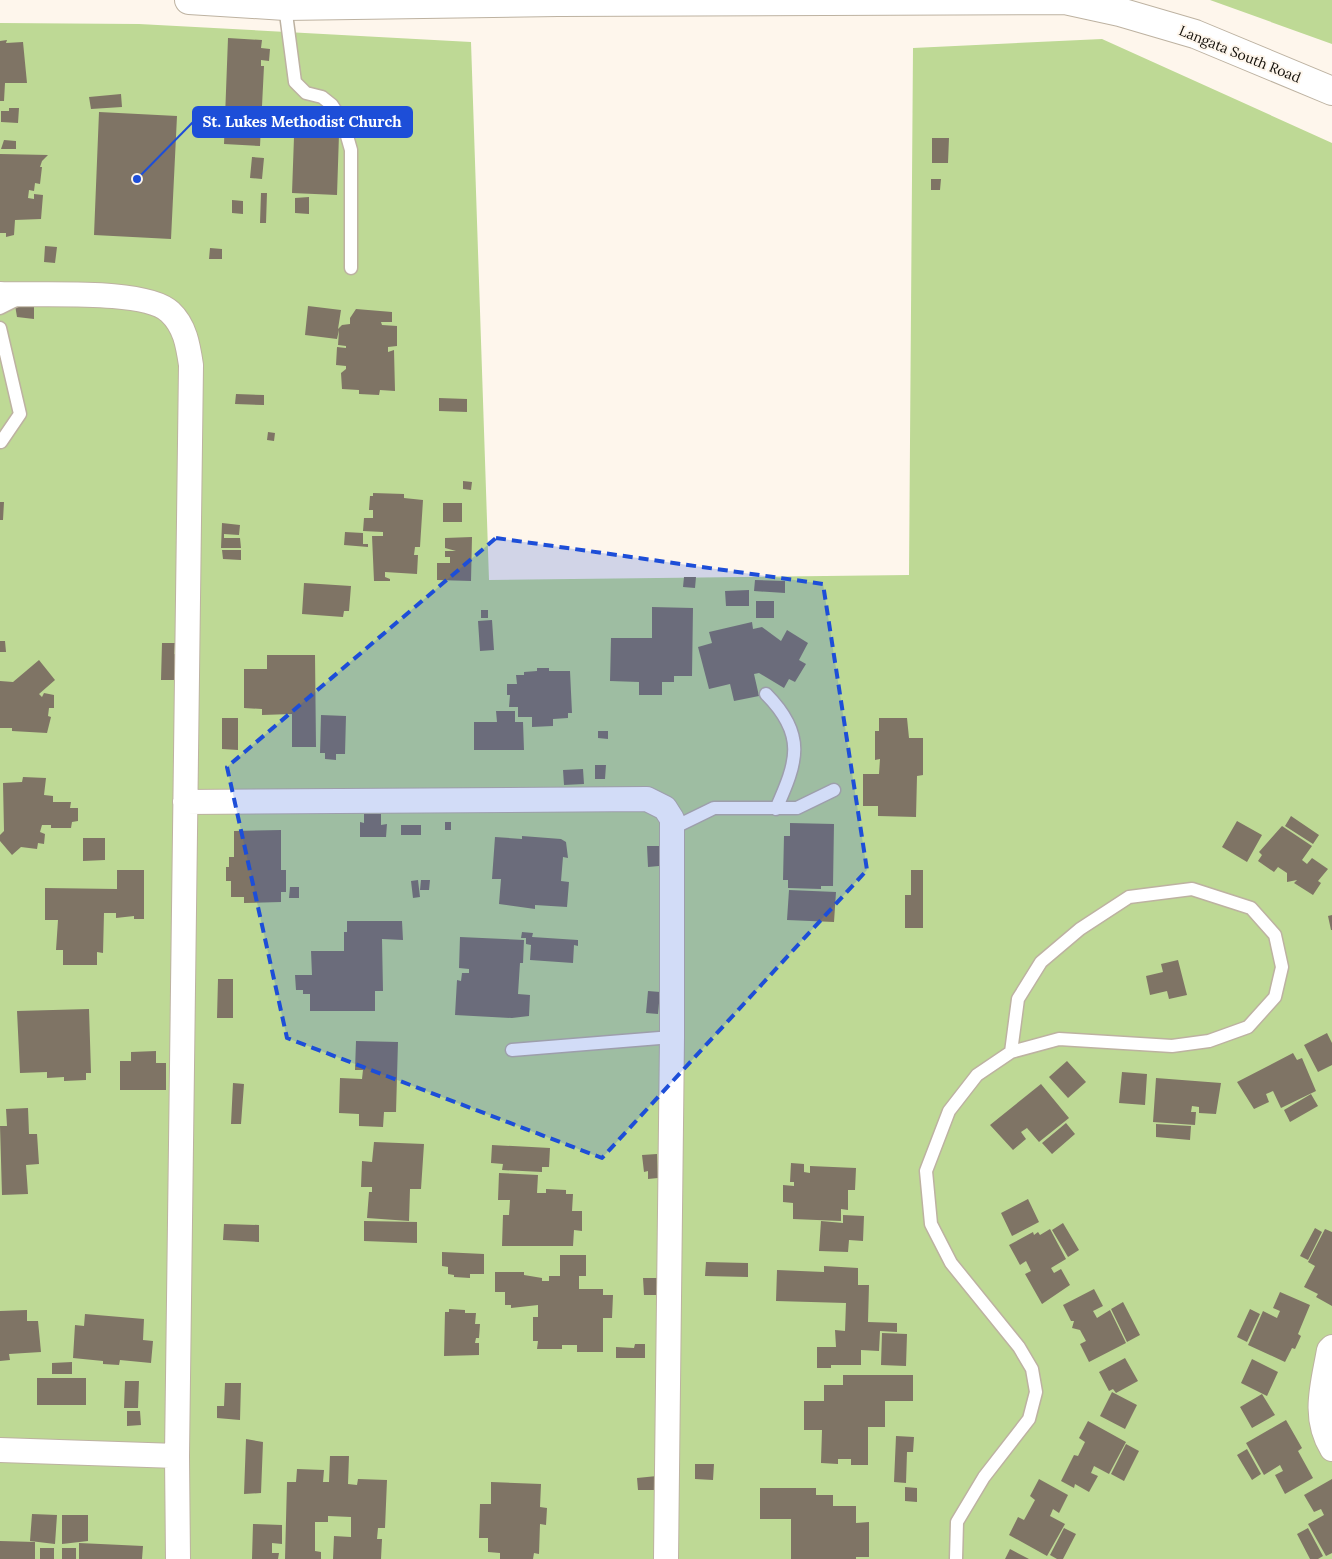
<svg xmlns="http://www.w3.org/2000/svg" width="1332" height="1559" font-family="Lora,serif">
<rect width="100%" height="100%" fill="#fef6ec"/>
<path fill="#bed995" d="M1210,0H1332V44Z
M0,23L139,24L471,42L489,580L909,575L913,48L1102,39L1332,143V1559H0Z"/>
<path fill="#7f7465" d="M228,38L262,40L261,48L270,49L269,61L261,60V66H264L260,146L224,144Z
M7,40L6,43L23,42L27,83H5L4,101H0V41Z
M121,94L122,107L91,109L89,97Z
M9,108H19L18,123L1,122V111H9Z
M295,109L318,110L317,133L339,134L337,195L292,193Z
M99,112L177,116L171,239L94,235Z
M932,138H949L948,163H932Z
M4,140L16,141V149H1Z
M0,154L48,155L42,161L40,167H42L40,184L35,183L34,191L29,190L28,198L34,199V194L43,195L41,219L15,220L14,235L6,237V233H0Z
M252,157L264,158L262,179L250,178Z
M931,179H941L940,190H931Z
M261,193H267L266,223H260Z
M309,197V214L295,213V198Z
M232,200L243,201V214L232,213Z
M45,246L57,247L55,263L44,262Z
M210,248L222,249V259H209Z
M15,305L34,306V319L17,317Z
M308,306L341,310L338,329L342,325L350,324V318L356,309L392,312V322H381L382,325L397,326V346L388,347V352L394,350L395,391L380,390L379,395L359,394V390L342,389L341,373L346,369V366L336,365L337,347L346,348V346L338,345L339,330L337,339L305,335Z
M236,394L264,395V405L235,404Z
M439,398L467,399V412L439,411Z
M268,432L275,433L274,441L267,440Z
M463,481L472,482L471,490L463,489Z
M373,493L404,494V498L423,500L420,547H415L414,555H418L417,574L385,572V577L390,579V581H374L372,536H383V532L363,531L364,518H373V510H369L370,496H373Z
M0,502H4L3,520H0Z
M443,503H462V522H443Z
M222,523L240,525L239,535L224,534V538H240L241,548H221Z
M345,532L363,533V544H368V547L344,545Z
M472,537L471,581L437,580V563H450V557H445V551H456L445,548V538Z
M222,550H241V560L223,559Z
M684,577H696L695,588L683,587Z
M755,580L785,581V593L754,591Z
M304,583L351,586L349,611H344L343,617L302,614Z
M749,590V606H726L725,591Z
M756,601H774V618H756Z
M652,607L693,608L692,676H674V682H662V695H639V682L610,681L611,638H652Z
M481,610H488V618H481Z
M492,620L494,650L480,651L478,621Z
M752,622L753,629L762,627L781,641L787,630L808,643L799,660L806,664L795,682L789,679L784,688L759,673L754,674L759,696L734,701L730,684L709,689L698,647L712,643L709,632Z
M0,641H5L6,652H0Z
M162,643H175L174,654L178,655V660L175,661V680H161Z
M267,655H315L316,747H292V714L262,715V709L244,708V669H267Z
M39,660L55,680L39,694L42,697L44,693L54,695V708H49L48,716L51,717L47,733L12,731V728H0V681L13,682Z
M537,668H549V671H570L572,713H568V718L553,719V726L532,727V717H518V707H509L510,695H507V684H517L516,675H524V672L537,671Z
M496,711H515V722H523L524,750H474V722H497Z
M321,715L346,716L345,754H336V760L325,759V753H320Z
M222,718H238V750L222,749Z
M879,718H907L909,738H923V775L917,776L916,817L878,816V806H863V774H879L880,759L875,760V731H879Z
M598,731H608V739L598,738Z
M595,765H606L605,779H595Z
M583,769L584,784L564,785L563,770Z
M23,777L46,778L44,795L53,796V802H71L70,808H78V821L72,822L71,828H51V825H42L40,832L45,834L44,844L38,843L37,849L21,847L12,855L0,841V835L4,831L3,783L22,782Z
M364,814H381V825L387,824L386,837H360V822L364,823Z
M1291,816L1319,835L1313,844L1285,826Z
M1237,821L1262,835L1247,862L1222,847Z
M445,822H451V830H445Z
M790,823L834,824L833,886H821V889L788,888V880H783L784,836H790Z
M401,825H421V835H401Z
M1282,826L1312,846L1302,860L1307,864L1312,858L1328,869L1318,881L1321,883L1313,895L1294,883L1297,880L1287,882V873L1278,867L1274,872L1258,861L1262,855L1259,852Z
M281,830V870H286V892H281V902L244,903V897H231V881H226V867H229V857H234V831Z
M522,836L561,839L566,842L568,858L563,857L561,881L569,882L567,907L535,905V909L499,904L501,879H492L495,837L522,839Z
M83,838H105V860L83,861Z
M647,846H659V866L648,867Z
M117,870H144V919H134V916L116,918V913H104L103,953L97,952V965H63V950H56L58,920H45V888L117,889Z
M911,870H923V928H905V895H911Z
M418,880L420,897L413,898L411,881Z
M421,880H430L429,890H420Z
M290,887H299V898H289Z
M789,890L836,892L834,922L787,920Z
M1332,915V930H1331L1328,916Z
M347,921H402L403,940L382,939L383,991H375V1011H310V994H303V990H296L295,975H312L311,951H344V932H347Z
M522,932L533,933L532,937L578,940V946L574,945L573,963L530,960L531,945L526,944V938H521Z
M460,937L524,940L523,963H520L518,994L530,995L529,1016L512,1018L455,1015L457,980L461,981L462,973H469V969L459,968Z
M1178,960L1187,995L1169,999L1167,991L1150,995L1146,976L1163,972L1161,964Z
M218,979H233V1018H217Z
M648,991L660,992L658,1014L646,1013Z
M89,1009L91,1073H86V1080L64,1081V1077L47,1078V1072L20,1073L17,1011Z
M1327,1033L1332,1043V1065L1318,1072L1304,1045Z
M356,1041L398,1042L396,1112H384L383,1127L359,1126V1114L339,1113L340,1078L362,1079L363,1070H355Z
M156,1051V1063H166V1090H120V1061H131V1052Z
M1293,1053L1297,1060L1302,1058L1316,1091L1281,1108L1273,1091L1266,1094L1269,1102L1254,1109L1237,1082Z
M1067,1061L1086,1082L1068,1098L1049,1077Z
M1122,1072L1147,1074L1145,1105L1119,1103Z
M1156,1078L1221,1083L1216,1114L1199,1113V1107L1192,1106L1191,1112H1196L1195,1125L1153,1122Z
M233,1083L244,1084L241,1124H231Z
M1041,1084L1069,1118L1039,1142L1027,1128L1021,1132L1026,1139L1013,1150L990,1125Z
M1311,1094L1318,1106L1290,1122L1284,1110Z
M28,1108L29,1134H37L39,1164L26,1165L28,1194L2,1195L0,1126H7L6,1109Z
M1066,1123L1075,1134L1052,1154L1042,1143Z
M1156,1124L1191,1126L1190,1140L1156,1137Z
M374,1142L424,1144L421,1189H410L409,1221L367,1218L369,1192H372V1187H361L362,1161L372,1162Z
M492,1145L550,1148L549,1167H542V1172L502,1170L503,1164L491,1163Z
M657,1154L658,1178L648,1179V1171L644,1172L642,1155Z
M791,1163L804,1164V1172L810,1173V1166L856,1168L855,1190H848V1210L841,1209V1221L793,1219V1203L783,1202V1185L794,1186V1182H790Z
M499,1173L538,1175L537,1193H546V1189L566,1190V1194H573L572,1211H582V1231L574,1230L573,1246H502L503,1215H509L510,1200H498Z
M1028,1199L1039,1222L1012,1236L1001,1213Z
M843,1215L864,1216L863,1241L849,1240L848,1252L819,1251L821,1221L843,1223Z
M364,1221L417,1222V1243L364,1241Z
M1063,1223L1079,1250L1068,1257L1052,1230Z
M224,1224L259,1225V1242L223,1240Z
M1315,1228L1322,1232L1308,1260L1300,1256Z
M1050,1229L1066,1259L1051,1268L1054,1273L1061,1269L1070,1285L1042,1304L1025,1274L1031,1271L1026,1261L1020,1265L1009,1245L1033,1232L1034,1235L1038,1232L1040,1235Z
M1325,1229L1332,1232V1306L1316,1297L1318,1294L1304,1287L1315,1266L1308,1262Z
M442,1252L484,1254V1274H470V1278L454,1277V1275L448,1274V1267L442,1266Z
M560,1255H586V1276H579V1289H603V1295H613L612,1318H603V1352H577V1345H562V1349H537L538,1341H533V1317H538V1305L511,1308V1305H505V1292H495V1272H524V1275L542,1278V1281H549V1276H560Z
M706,1262L748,1263V1277L705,1276Z
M824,1266L858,1268V1285H869L868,1322L897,1323V1332L880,1331L879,1351L861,1350V1365H831V1368H817V1347H836L835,1330L845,1331L846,1303L776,1301L777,1270L824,1272Z
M643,1278H660V1295H644Z
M1094,1289L1103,1306L1093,1311L1097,1318L1110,1310L1126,1343L1089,1362L1080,1344L1086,1341L1080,1330L1072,1328L1074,1321H1071L1063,1305Z
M1280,1292L1310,1305L1298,1334L1301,1336L1295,1349L1292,1348L1285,1362L1248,1345L1263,1311L1277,1318L1280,1311L1273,1308Z
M1123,1302L1140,1335L1127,1342L1111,1309Z
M449,1309L465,1310V1313H476L475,1324H480L479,1338H476L475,1343H479V1355L444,1356L445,1312H449Z
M1250,1309L1260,1314L1247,1342L1237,1337Z
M27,1310V1321H38L41,1352L9,1354L10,1360L0,1361V1311Z
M85,1314L144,1319L143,1340L153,1341L151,1363L120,1360L119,1365L103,1364V1361L73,1358L75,1325L84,1326Z
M882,1333L907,1334L906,1366L881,1365Z
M635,1344H645V1358H616V1347L634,1348Z
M1125,1358L1138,1381L1116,1393L1113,1389L1109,1391L1099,1372Z
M1252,1359L1278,1372L1267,1396L1241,1383Z
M72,1362V1374H52V1363Z
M843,1375H913V1401H885V1427H868V1465H851V1459H838V1464L821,1463L822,1430H804V1401H824V1385H843Z
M37,1378H86V1405H37Z
M125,1381H139L138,1408H124Z
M225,1383H241L240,1420L217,1418V1406H224Z
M1112,1392L1137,1405L1125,1429L1100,1416Z
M1262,1394L1275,1415L1252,1428L1240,1407Z
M127,1411H140L141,1425L127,1426Z
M1286,1420L1302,1448L1298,1451L1313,1478L1285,1494L1275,1475L1283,1471L1280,1465L1264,1475L1246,1443Z
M1088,1421L1126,1442L1109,1474L1094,1466L1091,1473L1098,1476L1089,1492L1075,1484L1074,1488L1061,1481L1074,1455L1078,1456L1085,1442L1079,1438Z
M896,1436L914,1437L913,1452H907L906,1483L894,1482Z
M246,1439L263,1442L261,1493L244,1494Z
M1126,1444L1139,1451L1124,1481L1111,1474Z
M1247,1449L1261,1474L1252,1480L1237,1455Z
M330,1456H349L348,1484L357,1485L358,1479L387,1480L385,1528H378L377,1539H382L381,1559H333L334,1536L351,1537V1517L328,1516V1522H315V1551L321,1552V1559H285L287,1482H296L297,1469L324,1470L323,1482H329Z
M695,1464H714L713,1480L695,1479Z
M657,1476V1490H638L637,1478Z
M1039,1479L1068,1495L1059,1513L1053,1509L1050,1516L1065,1524L1047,1556L1009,1535L1018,1517L1024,1520L1035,1500L1030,1496Z
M1332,1479V1553L1326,1556L1308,1524L1324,1515L1321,1509L1314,1512L1304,1495Z
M491,1482L541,1484L540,1507L547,1508L546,1525L540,1524L539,1554L534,1553L533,1559H500V1553L488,1552V1538H479L480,1504H491Z
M905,1487L917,1488V1502L905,1501Z
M760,1488H816V1495H833V1506H856V1523L869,1522V1557H856V1559H791V1519H760Z
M32,1514L57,1515L55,1544L30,1541Z
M62,1515H88V1541L62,1544Z
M253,1524L282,1525V1544L272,1543V1553H279L278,1559H252Z
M1064,1528L1076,1534L1063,1559H1057L1050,1555Z
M1308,1528L1323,1556L1318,1559H1310L1297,1534Z
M0,1541L35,1542V1559H0Z
M79,1543L143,1546L142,1559H79Z
M40,1548H54V1559H40Z
M62,1548H76V1559H62Z
M1010,1549L1029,1559H1005Z"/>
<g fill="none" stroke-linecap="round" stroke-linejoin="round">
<g stroke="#bdb2a1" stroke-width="15">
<path id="service" d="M285,6L295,82L306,93L322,97L332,105L343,122L351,150V268
M0,308L18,299
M0,328L20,414L1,442
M766,694C807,735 797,762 776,809
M673,828L714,808H797L834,790
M512,1050L672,1037
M956,1559L957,1522L984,1477L1029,1419L1036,1392L1032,1369L1019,1347L951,1263L931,1224L926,1171L949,1111L977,1075L1011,1052L1059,1039L1172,1046L1209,1041L1248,1027L1275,997L1282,967L1275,935L1251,908L1192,889L1129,897L1080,929L1041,962L1018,999L1011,1052"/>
</g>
<g stroke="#bdb2a1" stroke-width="26">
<path id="minor" d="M0,294C37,296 145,288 170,312C185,326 188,345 191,365L177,1456L178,1559
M185,802L647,799L665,808L672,819V1037L666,1559
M1332,1347L1329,1350C1323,1385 1312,1416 1332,1449
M0,1450L177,1456"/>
</g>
<g stroke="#bdb2a1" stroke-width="30">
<path id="tertiary" d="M189,0L285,6L558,2L1065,0L1120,12L1195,34L1332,91"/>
</g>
<use href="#service" stroke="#fff" stroke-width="12"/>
<use href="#minor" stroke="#fff" stroke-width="24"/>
<use href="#tertiary" stroke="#fff" stroke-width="28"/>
</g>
<path fill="#1d4ed8" fill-opacity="0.2" stroke="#1d4ed8" stroke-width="4" stroke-dasharray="10 6" stroke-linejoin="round" d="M496,538L823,584L867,870L602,1158L287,1038L227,767Z"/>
<g text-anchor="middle" stroke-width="4" stroke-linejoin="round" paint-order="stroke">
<g font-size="14" fill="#130f09" stroke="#fef6ec">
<text transform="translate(1240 54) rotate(22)" y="5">Langata South Road</text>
</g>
</g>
<path fill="none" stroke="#1d4ed8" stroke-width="2" d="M137 179L193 122"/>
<circle fill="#1d4ed8" stroke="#fef6ec" stroke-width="2" cx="137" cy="179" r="5"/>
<rect fill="#1d4ed8" stroke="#1d4ed8" stroke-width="2" x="193" y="107" width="219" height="30" rx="5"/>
<g font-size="15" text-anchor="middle" font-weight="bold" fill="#fff">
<text x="302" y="127">St. Lukes Methodist Church</text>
</g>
</svg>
